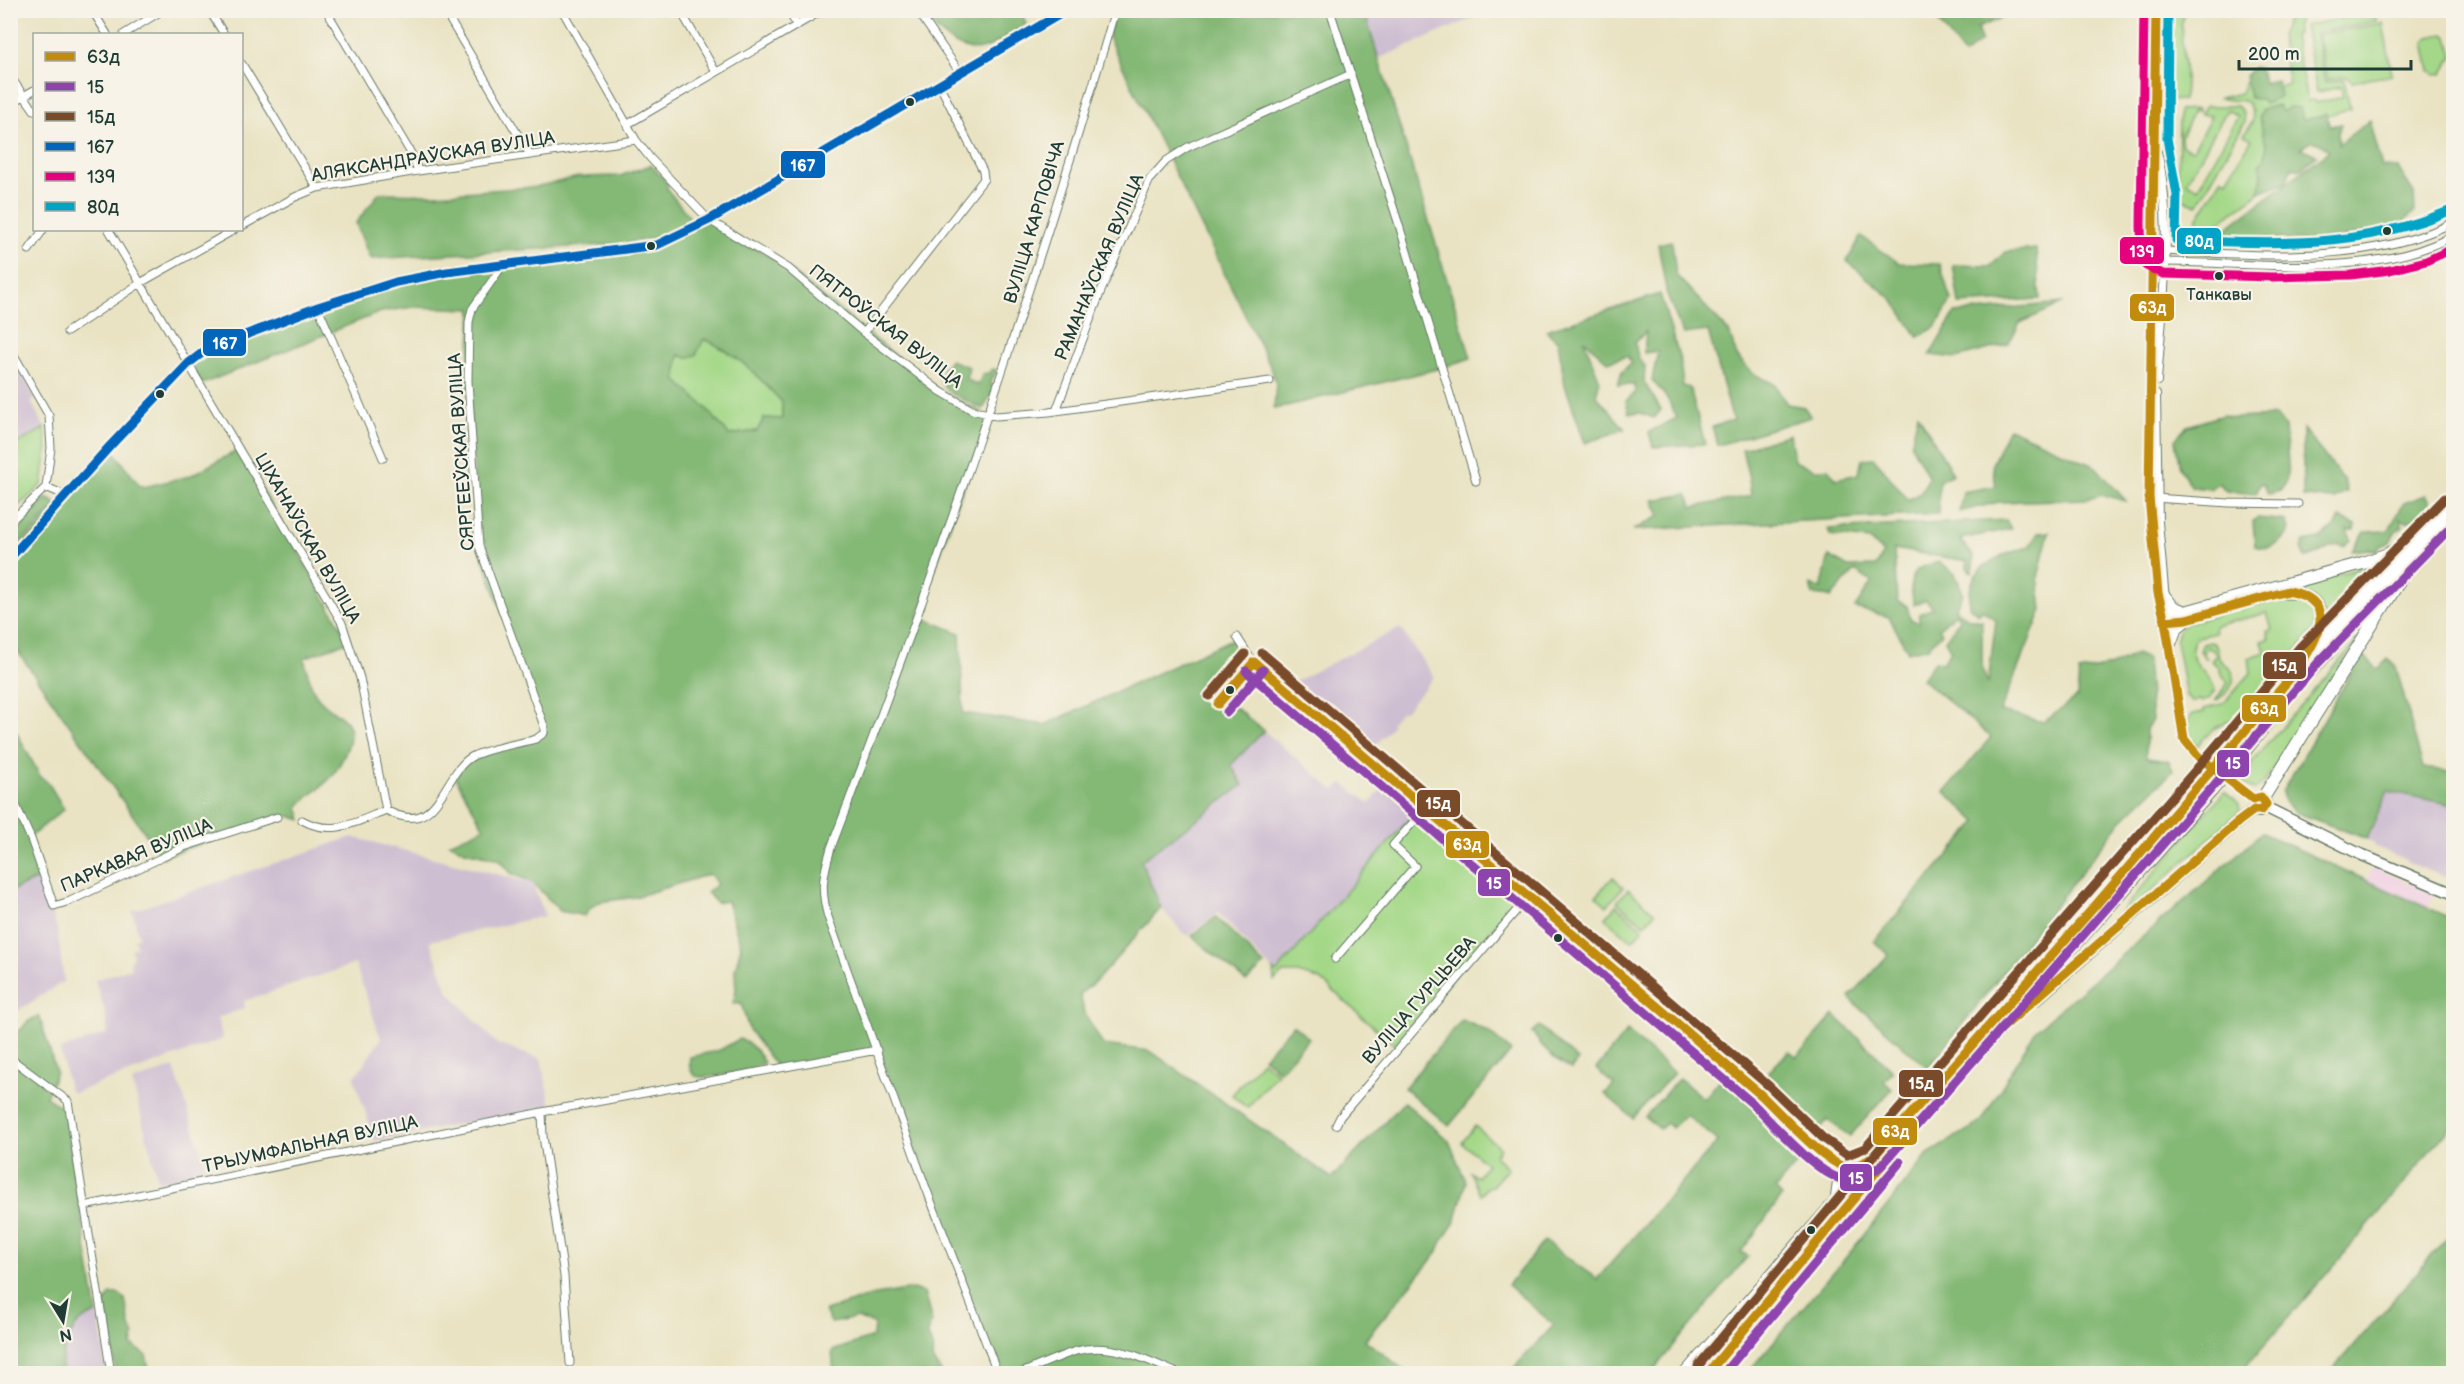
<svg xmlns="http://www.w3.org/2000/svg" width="2464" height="1384" font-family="'Balsamiq Sans',sans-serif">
<rect width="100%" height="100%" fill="#f7f3e8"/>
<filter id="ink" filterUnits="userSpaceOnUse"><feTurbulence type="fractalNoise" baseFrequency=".0167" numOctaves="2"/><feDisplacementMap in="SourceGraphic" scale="12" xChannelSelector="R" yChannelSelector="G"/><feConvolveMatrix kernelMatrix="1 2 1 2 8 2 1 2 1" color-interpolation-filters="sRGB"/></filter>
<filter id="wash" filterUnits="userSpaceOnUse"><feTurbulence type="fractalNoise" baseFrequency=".008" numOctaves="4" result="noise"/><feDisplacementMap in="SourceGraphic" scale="24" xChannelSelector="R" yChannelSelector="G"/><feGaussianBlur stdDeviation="1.35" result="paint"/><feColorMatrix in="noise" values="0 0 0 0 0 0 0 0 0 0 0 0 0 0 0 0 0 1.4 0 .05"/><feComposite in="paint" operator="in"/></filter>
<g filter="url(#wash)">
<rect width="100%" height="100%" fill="#e9e3c3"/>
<path fill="#f1d0e3" d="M2373,867L2434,894L2427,909L2366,882Z"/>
<path fill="#cebed1" d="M1364,10L1490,11L1378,59Z
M10,363L17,373L20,372L36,398L31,402L45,428L11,447Z
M1400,628L1434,677L1405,711H1402L1399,713L1391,723L1393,725L1368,754L1288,685Z
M1264,731L1334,790L1343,783L1370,804L1384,785L1417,811L1276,974L1218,913L1188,936L1182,932L1161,908L1141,861L1243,785L1231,765Z
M2388,791L2453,805V880L2406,862V860L2374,846L2375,844L2367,839Z
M352,837L532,883L545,916L430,941L448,991L497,1044L541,1059L551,1106L375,1141L354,1078L381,1039L355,964L244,1001L245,1008L217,1018L223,1039L73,1093L69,1089L60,1050L108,1033L105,1012L95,980L131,968L130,963L133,955L131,949L137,947L134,939L139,937L132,911Z
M40,878L57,929L64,981L11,1015V891Z
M174,1067L207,1170L159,1183L132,1082Z
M98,1314L107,1373L61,1374L63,1351L75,1324L85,1316Z"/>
<path fill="#a4d888" stroke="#628a5e" stroke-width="1.5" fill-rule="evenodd" d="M2161,11H2184C2176,38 2190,72 2183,100L2164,101L2159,96L2162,67L2159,66Z
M2292,11H2332L2298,17L2299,24L2296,25L2298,34L2294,35L2307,101L2315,100L2316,103L2343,97L2341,87L2317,92L2304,26L2376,11V21L2316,33L2325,83L2344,79L2350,109C2335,112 2317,121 2302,119C2296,118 2289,115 2283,113L2262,122L2267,144L2259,193L2208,230V228L2203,235L2194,236L2197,231L2192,228L2222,178L2227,180L2252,139L2244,135L2253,120C2251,92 2237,104 2220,98L2241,93L2246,79L2248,84L2279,87L2289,84L2280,35Z
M2383,23L2392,75L2352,82L2345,76L2327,80L2318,35Z
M2444,34L2448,37L2453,57L2442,74L2435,75L2430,71L2424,42L2429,37Z
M2206,106H2237L2243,112L2245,122L2197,205L2178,197L2179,110L2198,109V112L2193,111L2181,137L2182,146L2193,150L2211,116L2201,114ZM2227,110L2238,116L2198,188L2187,182Z
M704,338C738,354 757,375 782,402V419L764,418L757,431L729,435L706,408L676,380L679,355Z
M45,428L47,449L42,485L11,513V447Z
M2378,563L2379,565L2325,622L2326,616L2288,588Z
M2292,596L2310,604L2316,615L2314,631L2278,673L2235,718L2213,729L2197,746L2189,732L2188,720L2193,714L2204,712V709L2223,704L2251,673L2249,658L2265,652L2262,641L2269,639L2267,631L2272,630L2267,613L2214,626L2215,633L2197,637C2179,660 2211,670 2215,690L2209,699L2202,702L2201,700L2192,701L2186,696L2176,641L2180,628L2189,622Z
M2360,637L2264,783L2254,790L2237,779Z
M2211,642L2216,645C2218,650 2218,656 2220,660C2223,664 2228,666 2231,670C2239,682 2225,696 2215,701L2228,683L2219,670L2220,668L2211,661L2217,654L2208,647L2203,653L2207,659L2200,651L2203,644Z
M1386,783L1517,898L1437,997L1394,1045L1321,980L1298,973H1283L1274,981L1273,970L1276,973L1416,811L1384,785Z
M2225,791L2239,804L2240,811L2095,942Z
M1613,877L1623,887L1607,906L1596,896Z
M1628,889L1655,913L1644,925L1617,902Z
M1616,905L1643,929L1632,941L1605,918Z
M1262,1061L1277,1073L1247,1108L1232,1095Z
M1475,1126L1500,1148L1495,1156L1508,1168L1492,1186L1488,1187L1480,1195L1470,1172L1477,1177L1487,1164L1462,1143Z"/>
<path fill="#83b874" stroke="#517a54" stroke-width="1.5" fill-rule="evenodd" d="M922,11H1021L1026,24C1015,31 994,47 981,49C957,54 934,29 922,11Z
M1115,11H1364L1471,358L1441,368L1274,409L1276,383L1272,370L1108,37Z
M1930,11L1962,23L1964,11H2019L1977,28L1981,41L1964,55Z
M2254,67L2260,69L2263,83L2277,80L2280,97L2265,104L2260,99L2250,98L2245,76Z
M2278,106L2283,112L2289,107L2300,108L2303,119L2320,117L2327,113L2329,126L2342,124L2338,133L2339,144L2370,120L2382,167L2398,168L2414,193L2415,212L2399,225L2339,238L2306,241L2218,235L2329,151L2321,144L2313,141L2300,148L2317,155L2301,169L2292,167L2286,182L2259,192L2262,174L2259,164L2265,158L2267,144C2260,136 2264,126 2259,117L2262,109Z
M651,165L668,184L667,189L691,219L662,237L620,244L370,259L356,223L379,193L436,194L535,187L579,177L620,176Z
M709,220L782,264L940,391L989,416L918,616L960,633L963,713L1045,725L1232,639L1245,659L1227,680L1229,702L1264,731L1231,765L1243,785L1141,861L1161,908L1098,979L1080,994L1084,1012L1103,1045L1150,1051L1332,1178L1404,1102L1449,1141L1466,1182L1455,1222L1442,1241L1437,1253L1365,1340L1408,1373H998L878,1050L778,1069L749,1030L741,1003L733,1004L736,991L735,970L741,946L727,901L716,903L707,892L717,884L710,874L635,897L599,902L590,908L585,916L560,911L532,882L512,874L499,859L465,851L449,843L484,828L454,775L472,757L544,733L479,546L468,381L472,309L413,307L381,312L202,384L189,363L198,354L396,282L644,247ZM704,339C738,354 757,375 782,402V419L764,418L757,431L729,435L706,408L676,380L679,355L687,358L696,355Z
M1861,236L1899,263L1940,264L1951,301L1936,327L1918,337L1893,300L1847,261Z
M1672,241L1676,275L1729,332L1737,356L1752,373L1774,384L1787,404L1804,407L1811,417L1718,445L1712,427L1733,420L1708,331L1683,334L1667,295L1658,244Z
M2036,249L2040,299L1959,304L1953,265L1991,266L2005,252Z
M1660,294L1680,360L1683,386L1690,388L1705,444L1653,447L1649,432L1677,418L1667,398L1652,380L1658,351L1644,353L1646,331L1635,343L1638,357L1645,366L1644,382L1661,410L1654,418L1640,413H1629L1626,401L1635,393L1634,385H1618L1622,372L1631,363L1627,356L1608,362L1584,340L1600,381L1596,395L1625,429L1585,443L1565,385L1558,342L1546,330Z
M2064,303L2020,323L2008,344L1956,358L1930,355L1955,313Z
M950,360L969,367L966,379L978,385L983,374L989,373L993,369L998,370L991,380L993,391L983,409L951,393L940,382L943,378L942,370Z
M1918,414L1953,474L1939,481L1938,514L1633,530L1660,516L1653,500L1687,494L1693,507L1751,496L1749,478L1742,449L1790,434L1794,461L1816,470L1828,468L1836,479L1859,474L1862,459L1874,458L1908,500L1920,493L1929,478L1911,445Z
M2223,415L2235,418L2276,416L2285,427L2288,463L2286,483L2280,491L2268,494L2264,484H2260L2256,494L2226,491L2219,483L2211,489L2192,487L2180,469L2175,440L2187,426Z
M2009,428L2096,467L2126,501L2103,495L2087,499L1999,502L1959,512L1963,492L1996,486L1992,464Z
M2303,429L2344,480L2347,492L2335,499L2303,497Z
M110,446L139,485L144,487L190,476L240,449L349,641L304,658C307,669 309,684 315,693C323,707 342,714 348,725C356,737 340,766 332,776C322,788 308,795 298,807L302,820L289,816L277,817L162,857L11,642V559Z
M2426,495L2431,504L2426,515L2407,522L2400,519L2403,526L2395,532L2390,542L2380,546L2377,551L2369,549L2352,551L2365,532L2388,531L2404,503Z
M46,498L57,504L11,554V533Z
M2258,518L2287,521L2289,531C2282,544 2270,551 2255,546L2253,522Z
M2340,518L2356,525L2355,530H2347L2351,540L2344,546C2327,542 2321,557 2305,558L2301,549L2304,542L2320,539L2336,525Z
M2006,520L2011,529L1960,539L1974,557L1972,573L1967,568V561L1894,549L1897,601L1907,606L1910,619L1919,623V614L1933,608L1926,600L1914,605C1908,576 1909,567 1940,562L1955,574L1963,593L1955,609L1970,619L1982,621V669L1988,683L1996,620L1982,610L1978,614L1969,606C1966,566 1997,556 2029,547L2038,533L2049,532L2038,577L2042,610L2000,712L2044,722L2077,697L2079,672L2111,666L2136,654L2147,659L2152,720L2146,729V758L2169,761L2173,771L2122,820L1928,1068L1849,998L1888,955L1874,941L1977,822L1945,792L1991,737L1922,679L1935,661L1943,663L1951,651L1945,640L1960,619L1956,613L1939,628L1942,633L1928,647L1908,652L1889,617L1855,608L1872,582L1855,571L1831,597L1813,595L1810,585L1821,589L1829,556L1848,567L1876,566L1884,553L1870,540L1830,535L1828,529Z
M2362,654L2378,669L2388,659L2396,667L2423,768L2454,772L2453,805L2388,791L2367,839L2295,812L2284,801L2282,792Z
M10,720L40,776L49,784L64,809L30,837L44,876L11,891Z
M2262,833L2443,915L2453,916V1124L2358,1238L2240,1373H1747L1853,1249L1928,1154L1981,1122L2036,1030Z
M1216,917L1264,965L1246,982L1192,936Z
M1834,1015L1893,1071L1884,1081L1892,1089L1850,1136L1827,1120L1814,1137L1760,1081L1789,1051L1797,1057Z
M38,1016L41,1021L56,1072L46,1097L64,1109L97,1314C70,1319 62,1349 61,1373H11L10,1032L21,1030L27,1022Z
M1462,1020L1487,1031L1511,1051L1449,1126L1404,1088Z
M1293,1025L1309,1038L1280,1071L1263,1058Z
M1539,1026L1578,1060L1571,1069C1553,1060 1543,1048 1532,1032Z
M1627,1031L1674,1073L1633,1118L1605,1094L1614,1085L1596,1069Z
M739,1039C752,1043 758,1052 764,1063C756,1069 702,1082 694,1075C689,1070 689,1063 690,1057L720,1050Z
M1723,1076L1809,1150L1775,1189L1782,1196L1741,1252L1748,1256L1651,1373H1509L1554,1325L1508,1285L1544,1241L1597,1279L1718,1141L1686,1115L1672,1128L1667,1123L1660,1129L1645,1117L1679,1078L1704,1099Z
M2453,1231V1373H2330Z
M913,1289L924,1293L932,1322L927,1333L933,1348L932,1360L942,1373H834L832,1351L873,1337L874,1324L856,1318L831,1323L825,1311L870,1296Z
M111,1294H119L125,1299L130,1326L134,1335L132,1345L146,1355L150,1373H116L105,1302Z"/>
</g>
<g filter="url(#ink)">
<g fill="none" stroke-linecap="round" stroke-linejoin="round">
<g stroke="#676" stroke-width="9">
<path id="minor" d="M92,10L107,34
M209,10L224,34
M326,10L412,155L418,171
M444,10L530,155
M562,10L636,140L650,158L709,220L788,268L864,333L940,391L972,410L996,416L1049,412L1270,381
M680,10L716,72
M788,10L797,26
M917,10L961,74
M1330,10L1399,225L1476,481
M124,34L163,10
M242,64L317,188
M10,76L34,110
M10,104L34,90
M628,124L823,10
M242,226L295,197L317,188L418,171L636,140
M109,230L342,623L360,678L386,810
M29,250L43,230
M2153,256L2164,251C2255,255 2371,265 2454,222
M2153,256L2164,262C2250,262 2376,280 2454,235
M318,307L383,458
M67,332L142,282L234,230
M864,333L984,179L983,171L940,86
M10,348L49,416L51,448L46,487L10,522
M1056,411L1101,291L1150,179L1166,161L1188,147L1351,74
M46,487L67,496
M2154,498L2229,503L2298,504
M1237,637L1251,659L1261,669L1761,1095L1830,1159
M10,792L31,839L54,906L70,901L184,847L277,817
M386,810C440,840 441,773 473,756C488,748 518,744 536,739L544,733V726L479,546L468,381L469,322L472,309L503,265
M302,820C333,837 356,822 386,810
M1335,959L1415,866L1393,845L1425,809
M10,1058L68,1101L111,1374
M542,1112L543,1136L564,1276L570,1363
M1336,1125L1340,1117L1528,897
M84,1206L542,1112L877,1050
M998,1374L926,1188L828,917C820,889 823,875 831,848C936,573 1033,294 1115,10
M1019,1374C1038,1366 1057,1357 1076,1351C1111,1341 1148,1360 1179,1374
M2445,1374L2454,1364"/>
</g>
<g stroke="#676" stroke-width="10">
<path id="tertiary" d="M2156,10L2149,497L2158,593L2165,621
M2157,152C2174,224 2162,308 2157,381
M2156,394L2158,522L2165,600"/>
</g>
<g stroke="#676" stroke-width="11">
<path id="secondary" d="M10,559L110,446L189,363L206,350L318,307L396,282L447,272L590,255L657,245L679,236L709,220L1068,10"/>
</g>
<g stroke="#676" stroke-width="13">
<path id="primary" d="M2165,621L2184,739L2198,756L2253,799
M2265,807L2362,855L2454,894"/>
</g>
<g stroke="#676" stroke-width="14">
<path id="trunk" d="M2400,577L2454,523
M2276,594C2297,589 2321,596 2321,622C2321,631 2316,638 2313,645
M2165,597L2173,607L2185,612
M2165,621L2185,612L2363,563L2388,554L2415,537
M2169,646L2176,628L2187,619
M2226,752L2309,655L2454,506
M2236,762L2296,687L2382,596
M2035,1000L2238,822L2254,810L2260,811L2266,804L2263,798L2405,572
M1830,1159L1843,1167L1868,1160
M1832,1161L1840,1175L1837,1197
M1685,1374L2202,781
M1707,1374L1861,1187L2212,790"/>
</g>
<use href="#minor" stroke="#fff" stroke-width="7"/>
<use href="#tertiary" stroke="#fff" stroke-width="8"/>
<use href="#secondary" stroke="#fff" stroke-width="9"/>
<use href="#primary" stroke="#fff" stroke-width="10"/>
<use href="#trunk" stroke="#fff" stroke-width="12"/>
<g stroke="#676" stroke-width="14" stroke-linecap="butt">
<path id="trunk-bridge" d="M2202,781L2226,752
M2212,790L2236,762"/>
</g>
<use href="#trunk-bridge" stroke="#fff" stroke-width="12"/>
<g stroke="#f7f3e8" stroke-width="14">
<path id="bus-1" d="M1254,662L1761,1095C1777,1110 1827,1165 1846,1167C1855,1168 1864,1162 1872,1158L2095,906L2292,676C2313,648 2345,601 2288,591L2187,619L2165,621
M1218,704L1254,662
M2002,1028L2238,822L2254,810H2262L2266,804L2261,797L2253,799L2198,756L2184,739L2165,621L2158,593L2149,497L2156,10
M1707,1374L1891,1154"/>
</g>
<g stroke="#f7f3e8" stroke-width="14">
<path id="bus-2" d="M1246,671L1753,1104C1772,1123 1817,1174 1842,1179C1855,1181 1871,1173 1881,1166L2211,789L2318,663L2454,524
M1227,712L1263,670
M1723,1374L1900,1162"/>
</g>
<g stroke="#f7f3e8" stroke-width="14">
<path id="bus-3" d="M1262,653L1769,1086L1823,1138L1847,1155L1865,1148L2193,773L2300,647L2445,498
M1209,696L1245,654
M1698,1366L1882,1146"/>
</g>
<g stroke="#f7f3e8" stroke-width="14">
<path id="bus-4" d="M10,558L110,446L189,363L206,350L318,307L396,282L447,272L657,245L709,220L1067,10"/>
</g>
<g stroke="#f7f3e8" stroke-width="14">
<path id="bus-5" d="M2144,10L2141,225L2142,261L2146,266L2163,274L2273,277L2351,275L2390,270L2426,261L2454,248"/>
</g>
<g stroke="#f7f3e8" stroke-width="14">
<path id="bus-6" d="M2168,10L2167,138L2177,195L2176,240C2272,244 2359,249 2449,211"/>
</g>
<use href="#bus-1" stroke="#c18c0d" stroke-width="9"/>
<use href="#bus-2" stroke="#8e44ad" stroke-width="9"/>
<use href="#bus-3" stroke="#7a4b2a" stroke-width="9"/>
<use href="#bus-4" stroke="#0065bd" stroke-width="9"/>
<use href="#bus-5" stroke="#e5007d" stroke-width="9"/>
<use href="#bus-6" stroke="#02a4c6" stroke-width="9"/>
</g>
</g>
<g fill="#1f3d34" stroke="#f7f3e8" stroke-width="2">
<circle cx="910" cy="102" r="5"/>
<circle cx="2387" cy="231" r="5"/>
<circle cx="651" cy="246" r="5"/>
<circle cx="2219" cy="276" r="5"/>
<circle cx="160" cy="394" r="5"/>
<circle cx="1230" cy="690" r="5"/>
<circle cx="1558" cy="938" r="5"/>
<circle cx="1811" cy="1230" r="5"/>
</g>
<g text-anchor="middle" stroke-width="4.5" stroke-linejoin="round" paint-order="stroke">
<g font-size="16" fill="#1f3d34" stroke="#f7f3e8">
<text x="2219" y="300">Танкавы</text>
</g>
<g font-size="18" fill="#1f3d34" stroke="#f7f3e8">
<text transform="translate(433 156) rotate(-9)" y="6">АЛЯКСАНДРАЎСКАЯ ВУЛІЦА</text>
<text transform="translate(1034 222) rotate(-73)" y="6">ВУЛІЦА КАРПОВІЧА</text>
<text transform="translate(1099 267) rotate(-67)" y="6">РАМАНАЎСКАЯ ВУЛІЦА</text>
<text transform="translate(886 326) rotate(38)" y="6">ПЯТРОЎСКАЯ ВУЛІЦА</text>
<text transform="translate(461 452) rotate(-94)" y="6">СЯРГЕЕЎСКАЯ ВУЛІЦА</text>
<text transform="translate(308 538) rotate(60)" y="6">ЦІХАНАЎСКАЯ ВУЛІЦА</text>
<text transform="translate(136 855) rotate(-23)" y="6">ПАРКАВАЯ ВУЛІЦА</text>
<text transform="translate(1419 1000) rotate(-49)" y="6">ВУЛІЦА ГУРЦЬЕВА</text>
<text transform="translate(310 1144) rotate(-12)" y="6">ТРЫУМФАЛЬНАЯ ВУЛІЦА</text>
</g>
</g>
<g stroke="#f7f3e8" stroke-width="2">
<rect x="780" y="150" width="46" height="29" rx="6" fill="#0065bd"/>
<rect x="2176" y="227" width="46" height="28" rx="6" fill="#02a4c6"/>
<rect x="2119" y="236" width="46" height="29" rx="6" fill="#e5007d"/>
<rect x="2129" y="293" width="46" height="29" rx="6" fill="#c18c0d"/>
<rect x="202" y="328" width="45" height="29" rx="6" fill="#0065bd"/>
<rect x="2262" y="651" width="45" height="29" rx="6" fill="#7a4b2a"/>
<rect x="2241" y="694" width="46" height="29" rx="6" fill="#c18c0d"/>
<rect x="2216" y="749" width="34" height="29" rx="6" fill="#8e44ad"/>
<rect x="1416" y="789" width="45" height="29" rx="6" fill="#7a4b2a"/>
<rect x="1445" y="830" width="45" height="29" rx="6" fill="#c18c0d"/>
<rect x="1477" y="868" width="34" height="29" rx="6" fill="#8e44ad"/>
<rect x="1898" y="1069" width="46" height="29" rx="6" fill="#7a4b2a"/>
<rect x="1872" y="1117" width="46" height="29" rx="6" fill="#c18c0d"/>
<rect x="1839" y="1163" width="34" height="29" rx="6" fill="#8e44ad"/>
</g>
<g font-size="16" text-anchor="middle" font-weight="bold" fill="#fff">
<text x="803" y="171">167</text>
<text x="2199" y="247">80д</text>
<text x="2142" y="257">139</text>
<text x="2152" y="313">63д</text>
<text x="225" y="349">167</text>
<text x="2284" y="671">15д</text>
<text x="2264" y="714">63д</text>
<text x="2233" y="769">15</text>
<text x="1438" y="809">15д</text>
<text x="1467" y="850">63д</text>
<text x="1494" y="889">15</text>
<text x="1921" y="1089">15д</text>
<text x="1895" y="1137">63д</text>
<text x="1856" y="1184">15</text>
</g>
<rect width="2464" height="1384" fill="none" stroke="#f7f3e8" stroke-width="36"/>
<rect x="33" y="33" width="210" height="198" fill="#f7f3e8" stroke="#a1aaa0" stroke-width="1.5"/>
<rect x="45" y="52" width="30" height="9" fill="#c18c0d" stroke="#a1aaa0" stroke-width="1.5"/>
<text x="87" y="63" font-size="18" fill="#1f3d34">63д</text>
<rect x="45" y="82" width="30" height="9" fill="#8e44ad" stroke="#a1aaa0" stroke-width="1.5"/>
<text x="87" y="93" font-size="18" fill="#1f3d34">15</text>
<rect x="45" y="112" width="30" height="9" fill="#7a4b2a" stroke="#a1aaa0" stroke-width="1.5"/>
<text x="87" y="123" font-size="18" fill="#1f3d34">15д</text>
<rect x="45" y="142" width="30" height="9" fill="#0065bd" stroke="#a1aaa0" stroke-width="1.5"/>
<text x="87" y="153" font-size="18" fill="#1f3d34">167</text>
<rect x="45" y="172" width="30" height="9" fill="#e5007d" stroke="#a1aaa0" stroke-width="1.5"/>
<text x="87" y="183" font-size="18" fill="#1f3d34">139</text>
<rect x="45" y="202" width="30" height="9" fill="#02a4c6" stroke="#a1aaa0" stroke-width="1.5"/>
<text x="87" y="213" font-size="18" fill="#1f3d34">80д</text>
<g transform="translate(63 1321) rotate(169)" stroke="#f7f3e8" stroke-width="4.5" paint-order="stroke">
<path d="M0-4.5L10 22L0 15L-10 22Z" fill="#1f3d34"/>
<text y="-9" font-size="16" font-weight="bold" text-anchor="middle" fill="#1f3d34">N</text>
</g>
<path d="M2239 60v9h172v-9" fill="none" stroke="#1f3d34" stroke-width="3"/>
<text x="2248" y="60" font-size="18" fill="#1f3d34" stroke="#f7f3e8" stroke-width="4.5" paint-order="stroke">200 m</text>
</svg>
